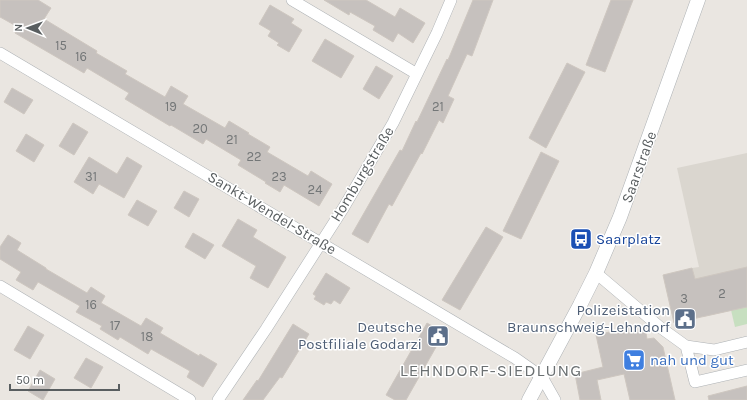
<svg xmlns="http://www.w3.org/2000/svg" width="747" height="400" font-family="Karla,sans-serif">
<rect width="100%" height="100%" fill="#eae6e1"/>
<path fill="#dad6cf" d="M747,153V307L703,317L692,268L699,267L677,168Z"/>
<path fill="#c7dfc0" d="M747,307V324L735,327L731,310Z"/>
<path fill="#c6c1be" stroke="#cec7c0" d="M0,0H38L51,8L44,19L97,51L96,53L127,71L125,74L165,97L171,86L188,96L183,104L225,128L229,121L249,133L248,134L270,147L267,152L308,176L311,171L332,184L319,206L284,185L280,192L265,183L266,182L238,165L241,160L206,139L203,144L171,125L170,126L125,99L129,93L87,68L84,73L15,33L18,27L0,17Z
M324,0H366L395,17L400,8L425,23L413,43L398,33L393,42L373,30L375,26L350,12L349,15Z
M473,0H493L472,56L467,54L448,96L454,99L443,123L439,120L422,154L421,153L392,206L389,204L368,243L352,234L400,150L402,151L416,121L417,122L447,59L448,60Z
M611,0H633L605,72L586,65Z
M270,5L294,19L291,23L302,30L289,52L277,45L279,43L268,36L271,31L259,24Z
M325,39L354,56L341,78L312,61Z
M567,63L585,72L546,148L529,138Z
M376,66L393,76L379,99L363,89Z
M12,88L33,100L24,114L4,102Z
M73,123L88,132L74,155L59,146Z
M26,134L44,145L34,162L16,151Z
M541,152L559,161L521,239L503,231Z
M89,157L117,174L127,157L142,166L124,198L99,184L93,194L74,182Z
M184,191L199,199L189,217L174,208Z
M137,200L157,211L148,226L128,215Z
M238,219L257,230L253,237L286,257L268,288L250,278L256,266L222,246Z
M486,227L503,237L460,310L442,300Z
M193,233L214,245L205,259L185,247Z
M8,235L21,243L17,250L46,268V269L87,293L91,287L105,296L101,303L141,326L146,318L163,328L160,333L199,356L200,354L217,364L203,387L187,377L190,371L151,349L148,354L120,337L118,340L100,329L102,326L76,312L80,306L38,282L33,290L16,280L21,272L0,259V247Z
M747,267V307L674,323L663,275L692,268L695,279Z
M326,273L350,288L340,304L334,300L331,304L326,302L324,305L314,299L316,296L313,294Z
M427,323L444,333L406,400H395L386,395Z
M293,324L309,334L282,378L280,377L263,400H243L257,380L258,381Z
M28,326L44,335L30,359L14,350Z
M636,326L646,333L647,339L654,338L663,347L675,400H630L624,374L597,380L601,400H580L575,374L603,367L596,335Z
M86,358L103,367L91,388L74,378Z
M40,370L55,379L43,400L28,391Z
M747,386V400H709L708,396Z"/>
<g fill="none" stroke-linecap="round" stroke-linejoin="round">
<g stroke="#aeb2b5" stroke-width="12">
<path id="minor" d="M292,0L417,74
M0,53L515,358L542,377L555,400
M596,273L661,328L686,346L714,350L747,342
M0,286L190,400
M686,346L695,382L747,370
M218,400L266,329L344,207L393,123L437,33L451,0"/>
</g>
<g stroke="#aeb2b5" stroke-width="15">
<path id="tertiary" d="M529,400L580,305L596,273L620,217L698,0"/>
</g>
<use href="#minor" stroke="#fff" stroke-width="11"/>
<use href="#tertiary" stroke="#fff" stroke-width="14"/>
</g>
<defs>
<g id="bus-square" transform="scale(1.15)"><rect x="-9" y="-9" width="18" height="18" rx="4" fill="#1a4fb4" stroke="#fff"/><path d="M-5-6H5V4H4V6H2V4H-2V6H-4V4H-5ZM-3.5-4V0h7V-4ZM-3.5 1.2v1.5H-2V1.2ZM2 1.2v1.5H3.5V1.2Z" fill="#fff"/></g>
<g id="civic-square" transform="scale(1.15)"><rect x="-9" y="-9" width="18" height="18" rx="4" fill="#5c6f8a" stroke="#fff"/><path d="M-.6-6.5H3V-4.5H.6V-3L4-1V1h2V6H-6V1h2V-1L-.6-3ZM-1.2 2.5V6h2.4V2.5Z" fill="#fff"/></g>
<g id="supermarket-square" transform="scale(1.15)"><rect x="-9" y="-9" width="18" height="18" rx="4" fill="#3f7fe0" stroke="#fff"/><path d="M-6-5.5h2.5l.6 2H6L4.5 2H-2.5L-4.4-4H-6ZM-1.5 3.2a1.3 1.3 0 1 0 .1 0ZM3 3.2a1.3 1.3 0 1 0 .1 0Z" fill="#fff"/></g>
</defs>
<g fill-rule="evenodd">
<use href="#bus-square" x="581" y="239"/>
<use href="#civic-square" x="685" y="319"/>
<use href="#civic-square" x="438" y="336"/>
<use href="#supermarket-square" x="634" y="360"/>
</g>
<g text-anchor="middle" stroke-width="3" stroke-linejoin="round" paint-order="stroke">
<g font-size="13" fill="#747778">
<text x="61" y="50">15</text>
<text x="81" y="61">16</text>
<text x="171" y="111">19</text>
<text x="438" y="111">21</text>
<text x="200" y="133">20</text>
<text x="232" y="144">21</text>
<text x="254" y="161">22</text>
<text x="91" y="181">31</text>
<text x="279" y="181">23</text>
<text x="315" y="194">24</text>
<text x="722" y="298">2</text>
<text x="684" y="303">3</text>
<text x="91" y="309">16</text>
<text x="115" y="330">17</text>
<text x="147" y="341">18</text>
</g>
<g font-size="15" fill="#595e60" stroke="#fff">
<text transform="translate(639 167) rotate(-70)" y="5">Saarstraße</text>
<text transform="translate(362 174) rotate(-59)" y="5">Homburgstraße</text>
<text transform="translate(272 213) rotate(31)" y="5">Sankt-Wendel-Straße</text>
</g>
<g font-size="15" fill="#164399" stroke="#fff" text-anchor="start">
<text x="596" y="244">Saarplatz</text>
</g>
<g font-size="15" fill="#4e5e75" stroke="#fff" text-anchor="end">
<text x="670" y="315">Polizeistation<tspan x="670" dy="17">Braunschweig-Lehndorf</tspan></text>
<text x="422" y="332">Deutsche<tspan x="422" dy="17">Postfiliale Godarzi</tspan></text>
</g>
<g font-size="15" fill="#366cbe" stroke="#fff" text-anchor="start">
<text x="650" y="365">nah und gut</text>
</g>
<g font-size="17" letter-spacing="1" fill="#6b7072" stroke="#fff">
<text x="491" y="376">LEHNDORF-SIEDLUNG</text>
</g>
</g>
<g transform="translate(28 28) rotate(271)" stroke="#ffffff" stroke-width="3" paint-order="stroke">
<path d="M0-3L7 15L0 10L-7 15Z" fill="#595e60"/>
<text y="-6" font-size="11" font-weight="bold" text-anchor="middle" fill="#595e60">N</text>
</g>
<path d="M10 384v6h109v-6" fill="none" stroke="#595e60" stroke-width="2"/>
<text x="16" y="384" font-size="12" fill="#595e60" stroke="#ffffff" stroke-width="3" paint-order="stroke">50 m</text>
</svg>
